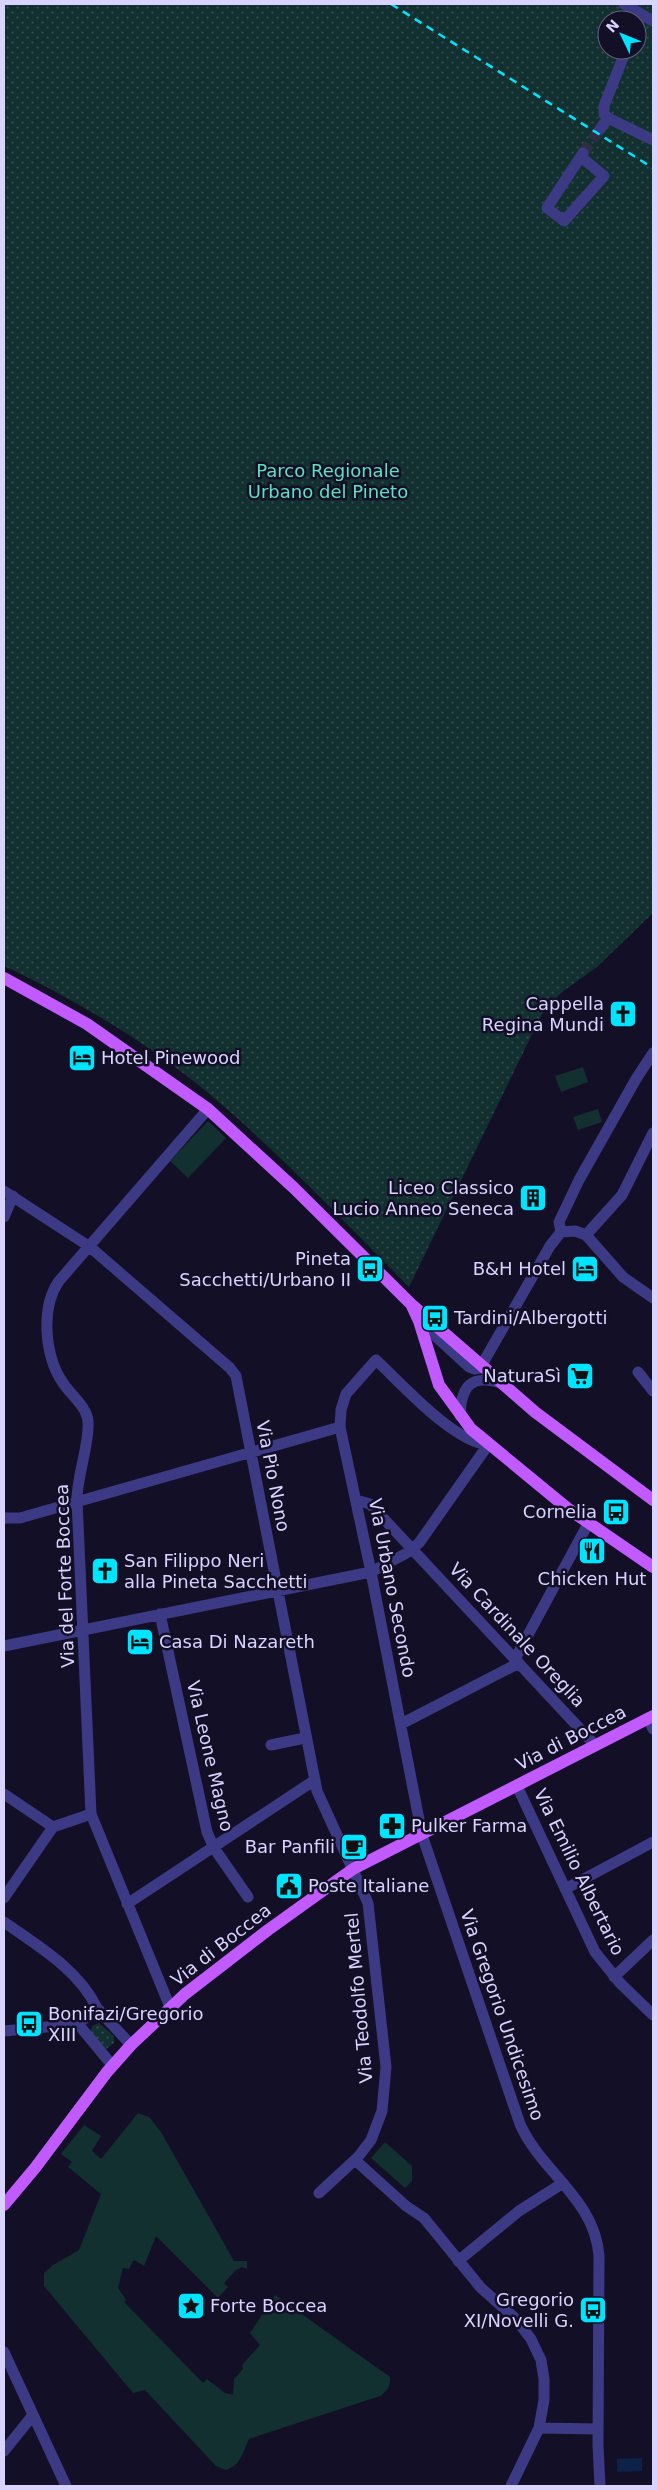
<svg xmlns="http://www.w3.org/2000/svg" width="657" height="2490" font-family="'DejaVu Sans',sans-serif">
<defs>
<pattern id="park-dots" width="8" height="8" patternUnits="userSpaceOnUse" patternTransform="scale(1.25)"><rect width="8" height="8" fill="#12302f"/><path d="M2 2h.1M6 6h.1" fill="none" stroke="#344d4e" stroke-width="1.8" stroke-linecap="round"/></pattern>
</defs>
<rect width="100%" height="100%" fill="#130f26"/>
<path fill="#12302f" d="M583,1067L588,1082L561,1092L555,1076Z
M598,1109L602,1122L578,1130L573,1117Z
M208,1121L226,1138L188,1178L170,1161Z
M138,2113L149,2117L161,2132L234,2261H247V2269L242,2267L236,2270L224,2283L228,2287L218,2298L156,2236L144,2266L134,2260L129,2269L123,2268L118,2288L126,2300L124,2302L203,2383L207,2379L225,2393L233,2395L234,2379L243,2369L242,2365L260,2345L250,2333L275,2295L390,2377C391,2386 387,2391 380,2396L249,2439C243,2452 241,2465 226,2470L216,2466L145,2390L133,2393L44,2286V2273L53,2265L79,2250L101,2194L68,2167L72,2162L61,2154L84,2125L101,2136L92,2151L101,2159Z
M385,2142L412,2166V2181L405,2188L371,2158Z"/>
<path fill="url(#park-dots)" fill-rule="evenodd" d="M4,4H653V913L597,967L562,992L544,1010L409,1287C350,1227 290,1165 227,1109C163,1052 81,1002 4,966ZM607,20H637V50H607Z
M99,2023L114,2036V2043L106,2049L90,2034L92,2026Z"/>
<path fill="#0c2248" d="M642,2458V2471L617,2472V2459Z"/>
<g fill="none" stroke-linecap="round" stroke-linejoin="round">
<path stroke="#312d47" stroke-width="11" stroke-dasharray="11 5.5" stroke-linecap="butt" d="M583,153L600,129"/>
<path stroke="#3d3a85" stroke-width="11" d="M624,4L653,21
M626,50L604,106V114L608,118L653,140
M600,129L608,118
M581,157L604,176L564,221L547,208L583,153
M4,1191L90,1247L230,1368L236,1376L317,1791L368,1903L386,2067L382,2111L371,2140L358,2157L319,2193
M4,1217L13,1196
M561,1232L559,1222L579,1180L636,1079L653,1053
M561,1232L575,1231L586,1235L623,1277L653,1298
M586,1235L622,1195L653,1133
M419,1321L469,1367L474,1369L480,1368L550,1246L561,1232
M638,1372L653,1391
M460,1416C461,1386 471,1374 501,1383
M356,1500L370,1504L595,1745
M4,1518H20L340,1427
M160,1614L207,1832L214,1848L248,1897
M4,1646L371,1572L405,1554L419,1543L488,1445C452,1441 402,1384 376,1360L346,1394L341,1410L340,1427L371,1572L422,1835L520,2124C541,2172 595,2199 599,2256L598,2445L600,2486
M515,1659L588,1524
M648,1718L653,1729
M401,1724L519,1663
M271,1745L300,1739
M517,1786L595,1952L620,1983L653,2015
M4,1794L53,1827
M565,1889L653,1842
M4,1898L53,1827L91,1814
M127,1904L315,1780
M4,1922C38,1946 78,1969 97,2008
M614,1977L653,1940
M170,2007L91,1814L77,1500C77,1475 90,1443 88,1421C87,1407 70,1394 63,1383C45,1357 40,1308 59,1281L208,1109
M78,2024L97,2008L131,2045
M78,2024L112,2065
M4,2031L78,2024
M355,2160L406,2206L424,2218L481,2288L515,2318L531,2339L541,2360L544,2379V2400L539,2428
M458,2261L519,2211L563,2183
M4,2352L66,2486
M4,2451L33,2415
M511,2486L539,2428L598,2429"/>
<path stroke="#c25bff" stroke-width="12" d="M4,978L87,1024L208,1109L294,1188L411,1304L535,1412L653,1500
M412,1306L419,1321L439,1385L471,1429L567,1508L653,1567
M4,2205L35,2168L107,2072L131,2045L185,1994L268,1930L353,1869L653,1716"/>
<path stroke="#00e5ff" stroke-width="2.5" stroke-dasharray="8 6" stroke-linecap="butt" d="M391,4L653,168"/>
</g>
<defs>
<g id="church-square" transform="scale(1.4375)"><rect x="-9" y="-9" width="18" height="18" rx="4" fill="#00e5ff" stroke="#130f26"/><path d="M-1.2-6h2.4v3.5h3.3v2.4h-3.3V6h-2.4V-.1h-3.3v-2.4h3.3Z" fill="#111"/></g>
<g id="hotel-square" transform="scale(1.4375)"><rect x="-9" y="-9" width="18" height="18" rx="4" fill="#00e5ff" stroke="#130f26"/><path d="M-6-4.5h1.5V1H6V5H4.5V3h-9V5H-6ZM-4 0a1.8 1.8 0 1 1 3.6 0ZM.5 0V-2.5h3Q6-2.5 6 0Z" fill="#111"/></g>
<g id="building-square" transform="scale(1.4375)"><rect x="-9" y="-9" width="18" height="18" rx="4" fill="#00e5ff" stroke="#130f26"/><path d="M-4-6H4V6H1V3H-1V6H-4ZM-2.5-4.3h1.7v1.8h-1.7ZM.8-4.3h1.7v1.8H.8ZM-2.5-1h1.7V.8h-1.7ZM.8-1h1.7V.8H.8Z" fill="#111"/></g>
<g id="bus-square" transform="scale(1.4375)"><rect x="-9" y="-9" width="18" height="18" rx="4" fill="#00e5ff" stroke="#130f26"/><path d="M-5-6H5V4H4V6H2V4H-2V6H-4V4H-5ZM-3.5-4V0h7V-4ZM-3.5 1.2v1.5H-2V1.2ZM2 1.2v1.5H3.5V1.2Z" fill="#111"/></g>
<g id="supermarket-square" transform="scale(1.4375)"><rect x="-9" y="-9" width="18" height="18" rx="4" fill="#00e5ff" stroke="#130f26"/><path d="M-6-5.5h2.5l.6 2H6L4.5 2H-2.5L-4.4-4H-6ZM-1.5 3.2a1.3 1.3 0 1 0 .1 0ZM3 3.2a1.3 1.3 0 1 0 .1 0Z" fill="#111"/></g>
<g id="restaurant-square" transform="scale(1.4375)"><rect x="-9" y="-9" width="18" height="18" rx="4" fill="#00e5ff" stroke="#130f26"/><path d="M-5-6h1v4h1v-4h1v4h1v-4h1v5L-1.5 .5V6h-2V.5L-5-1ZM5-6V6H3V1.5H1.5Q1.5-4 5-6Z" fill="#111"/></g>
<g id="pharmacy-square" transform="scale(1.4375)"><rect x="-9" y="-9" width="18" height="18" rx="4" fill="#00e5ff" stroke="#130f26"/><path d="M-2-6h4v4h4v4h-4v4h-4v-4h-4v-4h4Z" fill="#111"/></g>
<g id="cafe-square" transform="scale(1.4375)"><rect x="-9" y="-9" width="18" height="18" rx="4" fill="#00e5ff" stroke="#130f26"/><path d="M-5.5-4.5H6V0H3Q3 3.5 0 3.5H-2.5Q-5.5 3.5-5.5 0ZM3-3.2v2h1.7v-2ZM-6 4.5H4V6H-6Z" fill="#111"/></g>
<g id="civic-square" transform="scale(1.4375)"><rect x="-9" y="-9" width="18" height="18" rx="4" fill="#00e5ff" stroke="#130f26"/><path d="M-.6-6.5H3V-4.5H.6V-3L4-1V1h2V6H-6V1h2V-1L-.6-3ZM-1.2 2.5V6h2.4V2.5Z" fill="#111"/></g>
<g id="sight-square" transform="scale(1.4375)"><rect x="-9" y="-9" width="18" height="18" rx="4" fill="#00e5ff" stroke="#130f26"/><path d="M0-6L1.8-2.2L6-1.7L2.9 1.2L3.7 5.4L0 3.3L-3.7 5.4L-2.9 1.2L-6-1.7L-1.8-2.2Z" fill="#111"/></g>
</defs>
<g fill-rule="evenodd">
<use href="#church-square" x="623" y="1014"/>
<use href="#hotel-square" x="82" y="1058"/>
<use href="#building-square" x="533" y="1198"/>
<use href="#bus-square" x="370" y="1269"/>
<use href="#hotel-square" x="585" y="1269"/>
<use href="#bus-square" x="435" y="1318"/>
<use href="#supermarket-square" x="580" y="1376"/>
<use href="#bus-square" x="616" y="1512"/>
<use href="#restaurant-square" x="592" y="1551"/>
<use href="#church-square" x="105" y="1571"/>
<use href="#hotel-square" x="140" y="1642"/>
<use href="#pharmacy-square" x="392" y="1826"/>
<use href="#cafe-square" x="354" y="1847"/>
<use href="#civic-square" x="289" y="1886"/>
<use href="#bus-square" x="29" y="2024"/>
<use href="#sight-square" x="191" y="2306"/>
<use href="#bus-square" x="593" y="2310"/>
</g>
<g text-anchor="middle" stroke-width="5" stroke-linejoin="round" paint-order="stroke">
<g font-size="18" fill="#5fe0c0" stroke="#130f26">
<text x="328" y="477">Parco Regionale<tspan x="328" dy="21">Urbano del Pineto</tspan></text>
</g>
<g font-size="18" fill="#d9d4ff" stroke="#130f26" text-anchor="end">
<text x="604" y="1010">Cappella<tspan x="604" dy="21">Regina Mundi</tspan></text>
<text x="101" y="1064" text-anchor="start">Hotel Pinewood</text>
<text x="514" y="1194">Liceo Classico<tspan x="514" dy="21">Lucio Anneo Seneca</tspan></text>
<text x="351" y="1265">Pineta<tspan x="351" dy="21">Sacchetti/Urbano II</tspan></text>
<text x="566" y="1275">B&amp;H Hotel</text>
<text x="454" y="1324" text-anchor="start">Tardini/Albergotti</text>
<text x="561" y="1382">NaturaSì</text>
<text x="597" y="1518">Cornelia</text>
<text x="124" y="1567" text-anchor="start">San Filippo Neri<tspan x="124" dy="21">alla Pineta Sacchetti</tspan></text>
<text x="592" y="1585" text-anchor="middle">Chicken Hut</text>
<text x="159" y="1648" text-anchor="start">Casa Di Nazareth</text>
<text x="411" y="1832" text-anchor="start">Pulker Farma</text>
<text x="335" y="1853">Bar Panfili</text>
<text x="308" y="1892" text-anchor="start">Poste Italiane</text>
<text x="48" y="2020" text-anchor="start">Bonifazi/Gregorio<tspan x="48" dy="21">XIII</tspan></text>
<text x="574" y="2306">Gregorio<tspan x="574" dy="21">XI/Novelli G.</tspan></text>
<text x="210" y="2312" text-anchor="start">Forte Boccea</text>
</g>
<g font-size="18" fill="#d9d4ff" stroke="#130f26">
<text transform="translate(273 1476) rotate(79)" y="6">Via Pio Nono</text>
<text transform="translate(65 1576) rotate(-92)" y="6">Via del Forte Boccea</text>
<text transform="translate(392 1588) rotate(79)" y="6">Via Urbano Secondo</text>
<text transform="translate(517 1635) rotate(47)" y="6">Via Cardinale Oreglia</text>
<text transform="translate(571 1738) rotate(-27)" y="6">Via di Boccea</text>
<text transform="translate(210 1756) rotate(77)" y="6">Via Leone Magno</text>
<text transform="translate(579 1872) rotate(64)" y="6">Via Emilio Albertario</text>
<text transform="translate(221 1945) rotate(-38)" y="6">Via di Boccea</text>
<text transform="translate(359 1998) rotate(-95)" y="6">Via Teodolfo Mertel</text>
<text transform="translate(502 2015) rotate(71)" y="6">Via Gregorio Undicesimo</text>
</g>
</g>
<rect width="657" height="2490" fill="none" stroke="#d9d4ff" stroke-width="10"/>
<g transform="translate(622 35) rotate(313)"><circle r="24" fill="#130f26" stroke="#625e7d"/>
<path d="M0-4L9 19L0 12L-9 19Z" fill="#00e5ff"/>
<text y="-8" font-size="14" font-weight="bold" text-anchor="middle" fill="#d9d4ff">N</text>
</g>
</svg>
